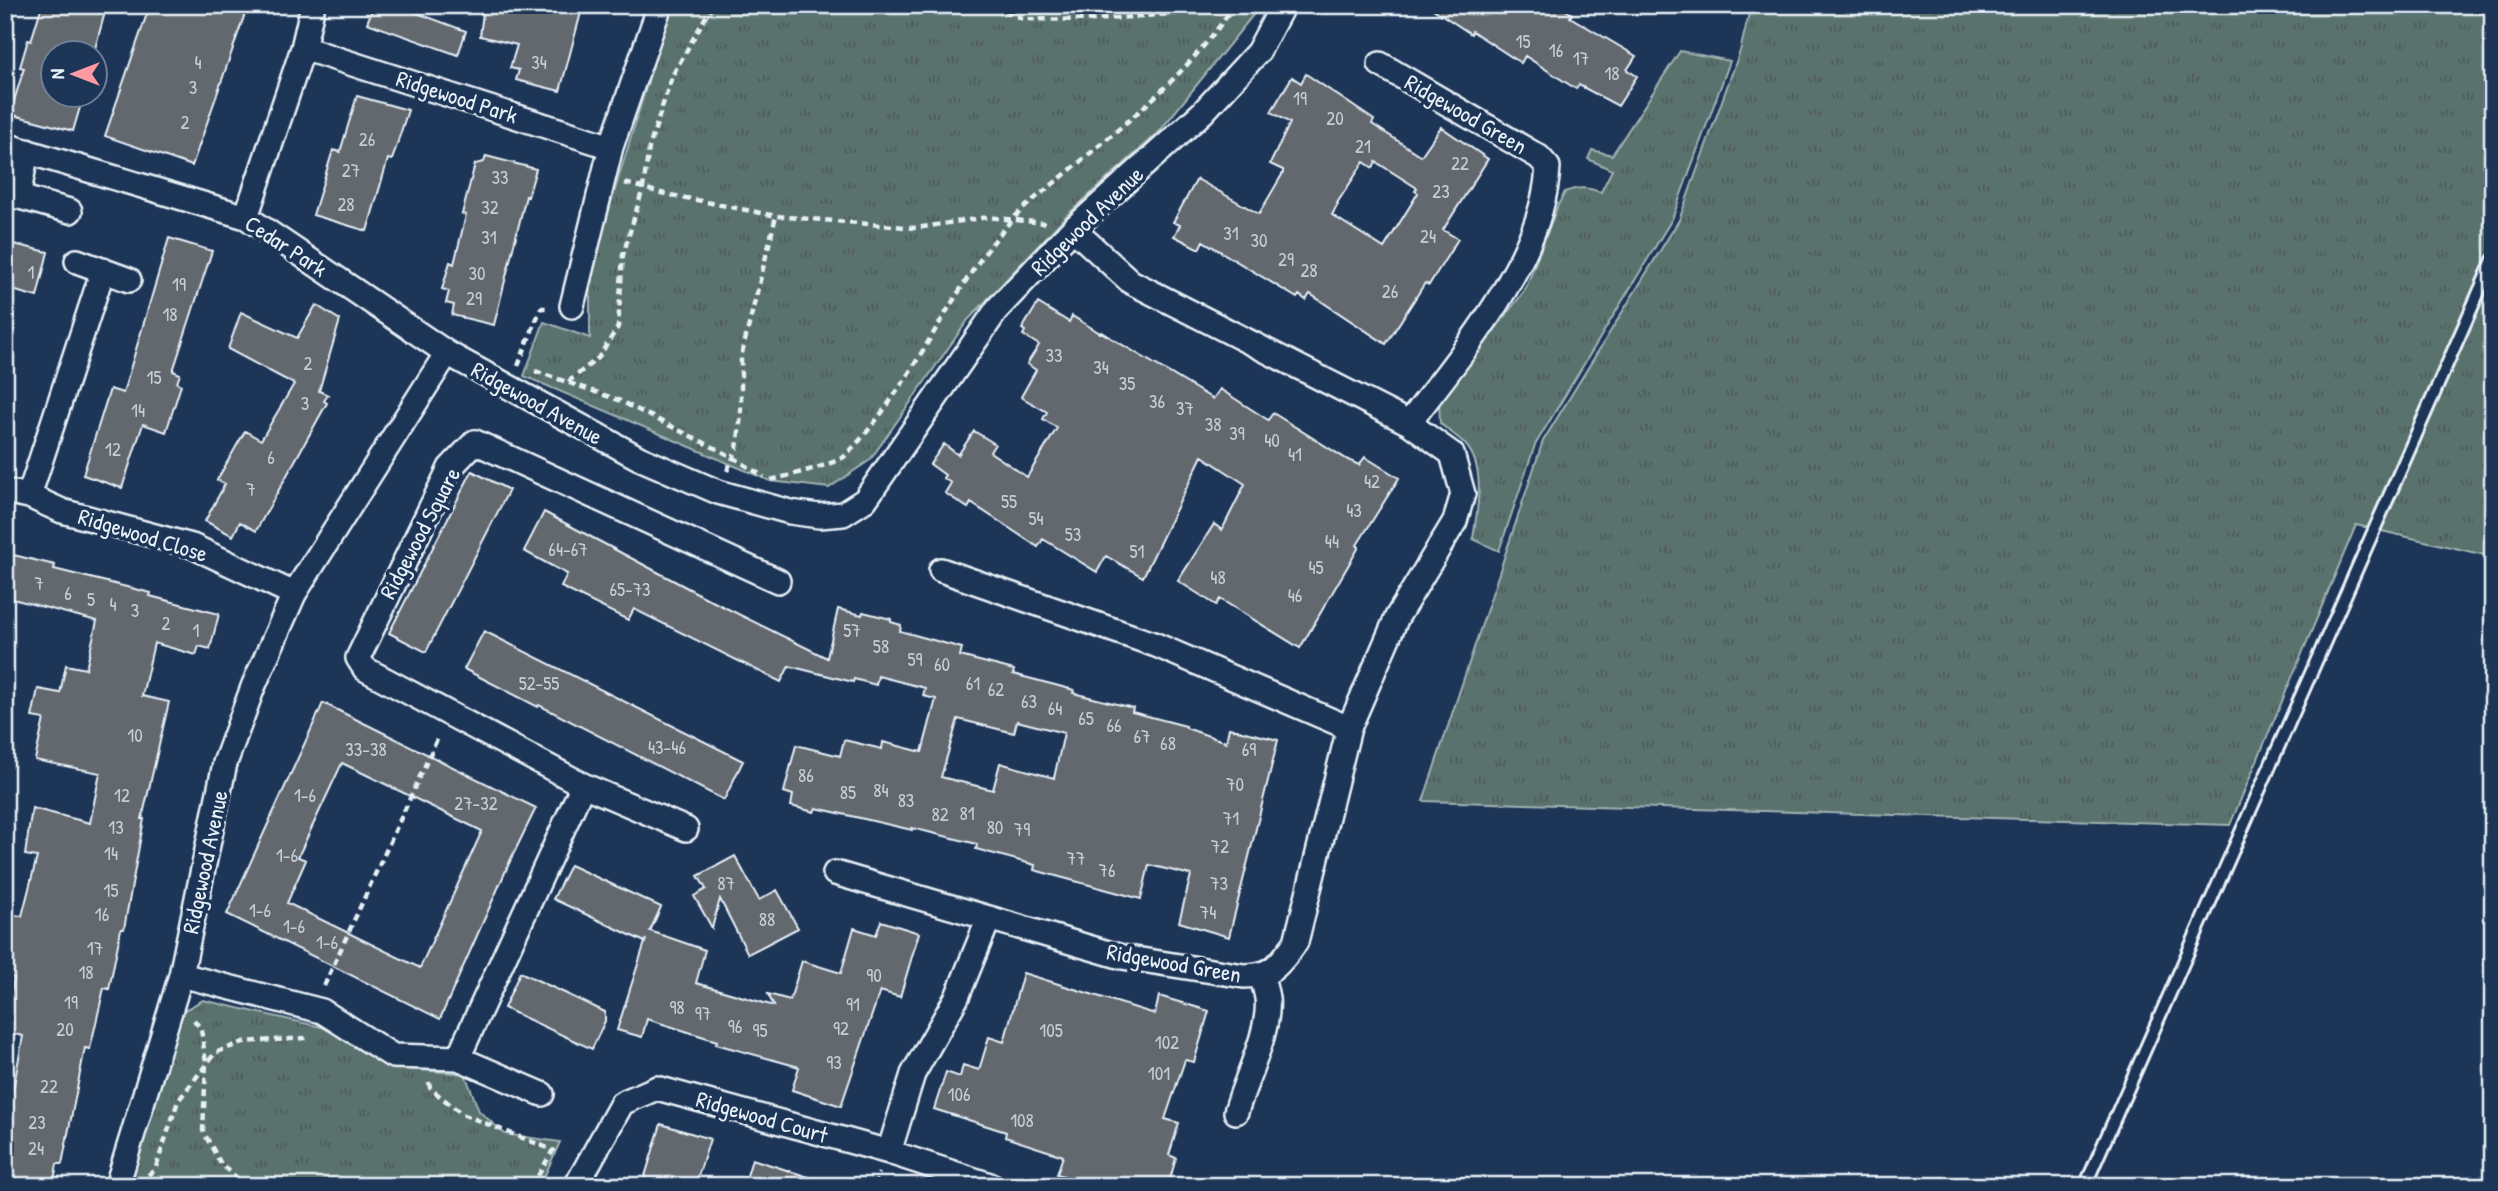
<svg xmlns="http://www.w3.org/2000/svg" width="2498" height="1191" font-family="'Patrick Hand',sans-serif">
<defs>
<pattern id="grass-tufts" width="24" height="20" patternUnits="userSpaceOnUse" patternTransform="scale(1.75)"><rect width="24" height="20" fill="#5a726e"/><path d="M3 7l-1-3M5 7V3M7 7l1-3M15 17l-1-3M17 17v-4M19 17l1-3" fill="none" stroke="#4f5b5a"/></pattern>
</defs>
<rect width="100%" height="100%" fill="#1d3557"/>
<filter id="ink" filterUnits="userSpaceOnUse"><feTurbulence type="fractalNoise" baseFrequency=".0143" numOctaves="2"/><feDisplacementMap in="SourceGraphic" scale="14" xChannelSelector="R" yChannelSelector="G"/><feConvolveMatrix kernelMatrix="1 2 1 2 8 2 1 2 1" color-interpolation-filters="sRGB"/></filter>
<g filter="url(#ink)">
<path fill="url(#grass-tufts)" stroke="#a1b2b3" stroke-width="2" d="M671,5H1261L1159,132L1065,217L968,320L870,460L829,488L770,481L524,376L544,322L590,338V272Z
M1751,5H2493V557L2356,525L2230,825L1423,801L1543,441L1679,220L1740,51Z
M1680,51L1730,61L1672,219L1535,445L1499,551L1473,539C1477,510 1487,468 1465,444C1457,436 1447,430 1440,423L1439,402L1525,290L1558,205L1565,192C1579,186 1588,188 1601,192L1612,170L1588,159L1592,150L1612,155Z
M203,1000L330,1029L388,1067L465,1074L479,1111L505,1134L560,1142L540,1186H132L128,1175L177,1014Z"/>
<path fill="#62676d" stroke="#e8f1f8" stroke-width="2" fill-rule="evenodd" d="M42,5H107L94,52H52V96L81,104L73,131L10,114L24,68L20,67L28,40L31,41Z
M150,5H248L192,166L105,136Z
M374,5H416L414,12L466,31L458,55L367,23Z
M484,5H583L560,91L516,80L519,70L510,68L517,45L480,36Z
M1427,5H1558L1572,14L1570,17L1636,56L1627,70L1637,76L1618,106L1579,85L1576,89L1525,56L1521,63L1472,31L1471,34Z
M1306,74L1374,120L1372,124L1421,156L1441,127L1488,159L1443,230L1458,239L1429,285L1425,283L1386,344L1310,294L1306,300L1299,295L1297,298L1203,241L1199,249L1174,236L1180,225L1173,222L1197,179L1259,214L1283,173V170L1270,164L1290,123L1271,112L1292,77L1301,83ZM1364,162L1373,168L1376,162L1417,188L1415,191L1418,193L1384,248L1332,215L1338,204L1337,203Z
M357,96L408,110L392,160L388,159L367,231L313,215L333,150L340,152Z
M486,156L536,169L528,197L526,196L494,325L452,315L454,305L446,303L449,291L442,289L450,262L454,264L466,215L462,214L475,164L484,162Z
M169,238L212,251L173,371L180,374L177,383L181,385L166,432L143,424L122,488L83,475L110,389L123,393Z
M5,242L48,252L37,297L5,288Z
M1038,303L1069,322L1072,316L1100,333L1101,332L1213,399L1220,389L1268,420L1273,413L1348,460L1359,465L1365,457L1399,478L1357,545L1359,547L1300,648L1220,599L1216,605L1178,581L1214,524L1222,530L1245,484L1202,456L1143,577L1106,556L1097,572L1043,539L1038,547L971,503L968,508L945,493L951,483L943,478L945,475L930,464L944,444L958,455L974,431L995,444L990,452L1027,477L1057,428L1043,419L1047,412L1021,397L1036,370L1027,364L1039,345L1023,335L1025,331L1022,329Z
M316,305L340,320L319,391L328,395L324,401L327,403L256,531L240,522L233,536L205,521L225,484L217,480L245,431L261,440L294,384L228,349L241,312L297,338Z
M472,471L509,490L426,652L389,633Z
M544,512L714,602L827,658L838,609L862,615L863,612L891,619V622L901,625L900,631L962,648L960,656L1014,670L1013,674L1074,690L1073,693L1133,708L1132,712L1186,726V728L1226,742L1229,728L1278,740L1229,937L1179,922L1191,875L1149,865L1141,899L1034,870L1035,865L976,849L977,844L912,828V830L816,808L814,812L791,806L793,795L784,792L796,745L840,756L844,740L882,749L883,742L922,752L936,699L923,696L925,688L878,676L876,685L854,679L853,682L789,666L781,682L634,609L628,620L561,587L567,574L524,551ZM958,719L1014,733L1017,721L1064,733L1054,778L1000,763L993,790L941,777Z
M5,553L55,565L54,569L151,593L150,596L219,614L210,649L199,646L196,655L154,643L142,696L169,702L142,819H144L124,929H121L109,989L104,988L90,1049L85,1048L62,1164H57L53,1186H7L9,1176L5,1175V1160L11,1128H6L23,1036L5,1032V1020L14,978L5,976V964L13,915L22,916L37,857L25,855L32,808L90,823L100,773L35,760L44,719L32,717L38,689L60,693L66,665L86,669L97,621L5,597Z
M484,631L743,761L724,800L539,705L538,707L464,669Z
M323,703L536,808L511,859L440,1019L227,914ZM342,763L482,831L420,968L287,903L306,860L298,857Z
M735,856L759,900L777,890L798,928L748,954L720,899L712,928L694,896L706,889L698,876Z
M570,865L661,907L650,931L705,950L696,983L774,1006L768,994L790,1000L802,961L841,973L854,928L876,935L881,921L919,933L900,997L880,991L841,1106L792,1090L799,1067L716,1044L717,1041L647,1019L642,1037L617,1030L646,939L645,942L553,899Z
M520,972L605,1012V1021L592,1049L504,1008Z
M1023,973L1155,1014L1159,996L1209,1011L1194,1062L1185,1060L1165,1119L1179,1123L1169,1155L1176,1158L1168,1186H1095L1057,1174L1063,1156L1005,1137L1006,1132L934,1109L946,1072L960,1077L963,1065L979,1070L989,1037L1004,1042Z
M661,1124L710,1139L695,1186H642Z
M752,1159L821,1181L820,1186H744Z"/>
<g fill="none" stroke-linecap="round" stroke-linejoin="round">
<g stroke="#e8f1f8" stroke-width="16">
<path id="service" d="M2085,1186L2493,260"/>
</g>
<g stroke="#e8f1f8" stroke-width="28">
<path id="minor" d="M303,48L611,147L572,306
M1380,64L1539,157L1548,167C1543,259 1462,353 1409,423
M5,145L246,217L447,353L639,458L718,492L790,512L819,516L843,514L865,500L998,308L1073,229L1203,112L1258,52L1283,5
M611,147L660,5
M5,193L70,211
M18,197L27,151
M246,217L303,48L313,5
M77,261L129,280
M5,491L29,496L62,511L192,546L294,594
M29,496L103,270
M941,570L1156,645L1349,728
M583,785L686,829
M835,873L1122,957L1244,976C1274,976 1279,964 1296,942L1349,728L1397,617L1455,521L1463,494L1452,454L1409,423L1131,282L1073,229
M181,975L322,1011L393,1056L458,1058L583,785L365,669L358,658L450,468L475,442L778,581
M458,1058L542,1094
M1236,1112C1245,1080 1271,1030 1267,998C1266,991 1263,983 1262,976
M889,1152L913,1074L957,997L989,918
M117,1186L181,975L225,763L253,687L294,594L447,353
M576,1186L622,1103L657,1088L889,1152L993,1186"/>
</g>
<path stroke="#e8f1f8" stroke-width="4.5" stroke-dasharray="7 5" stroke-linecap="butt" d="M995,5L1023,19L1094,20L1231,9
M625,183L661,193L776,216L916,228L988,217L1045,223
M518,366L541,308H547
M535,371L616,399L733,457L764,477
M568,382L598,358L618,327L623,255L643,188L649,148L672,76L709,11L716,5
M727,471L737,449L741,414V357L776,216
M771,480C786,476 838,464 846,455C913,387 947,293 1010,222C1029,201 1054,184 1075,166C1132,118 1193,69 1234,5
M324,986L438,737
M194,1020L201,1029L206,1063L203,1131L221,1164L246,1186
M429,1082L430,1088L462,1114L553,1150L532,1186
M148,1175L155,1170L178,1101L215,1053L243,1042L305,1038L310,1035
M875,1186L879,1173"/>
<use href="#service" stroke="#1d3557" stroke-width="10"/>
<use href="#minor" stroke="#1d3557" stroke-width="23"/>
</g>
</g>
<g text-anchor="middle" stroke-width="7" stroke-linejoin="round" paint-order="stroke">
<g font-size="19" fill="#c6ced5">
<text x="1523" y="48">15</text>
<text x="1556" y="57">16</text>
<text x="1581" y="65">17</text>
<text x="198" y="69">4</text>
<text x="539" y="69">34</text>
<text x="1612" y="80">18</text>
<text x="193" y="94">3</text>
<text x="1300" y="105">19</text>
<text x="1335" y="125">20</text>
<text x="185" y="129">2</text>
<text x="367" y="146">26</text>
<text x="1363" y="153">21</text>
<text x="1460" y="170">22</text>
<text x="351" y="177">27</text>
<text x="500" y="184">33</text>
<text x="1441" y="198">23</text>
<text x="346" y="211">28</text>
<text x="490" y="214">32</text>
<text x="1231" y="240">31</text>
<text x="1428" y="243">24</text>
<text x="489" y="244">31</text>
<text x="1259" y="247">30</text>
<text x="1286" y="266">29</text>
<text x="1309" y="277">28</text>
<text x="31" y="279">1</text>
<text x="477" y="280">30</text>
<text x="179" y="291">19</text>
<text x="1390" y="298">26</text>
<text x="474" y="305">29</text>
<text x="170" y="321">18</text>
<text x="1054" y="362">33</text>
<text x="308" y="370">2</text>
<text x="1101" y="374">34</text>
<text x="154" y="384">15</text>
<text x="1127" y="390">35</text>
<text x="1157" y="408">36</text>
<text x="305" y="410">3</text>
<text x="1185" y="415">37</text>
<text x="138" y="417">14</text>
<text x="1213" y="431">38</text>
<text x="1237" y="440">39</text>
<text x="1272" y="447">40</text>
<text x="113" y="456">12</text>
<text x="1295" y="461">41</text>
<text x="271" y="464">6</text>
<text x="1372" y="488">42</text>
<text x="251" y="496">7</text>
<text x="1009" y="508">55</text>
<text x="1354" y="517">43</text>
<text x="1036" y="525">54</text>
<text x="1073" y="541">53</text>
<text x="1332" y="548">44</text>
<text x="568" y="556">64-67</text>
<text x="1137" y="558">51</text>
<text x="1316" y="574">45</text>
<text x="1218" y="584">48</text>
<text x="39" y="590">7</text>
<text x="630" y="596">65-73</text>
<text x="68" y="600">6</text>
<text x="1295" y="602">46</text>
<text x="91" y="606">5</text>
<text x="113" y="611">4</text>
<text x="135" y="617">3</text>
<text x="166" y="630">2</text>
<text x="196" y="637">1</text>
<text x="852" y="637">57</text>
<text x="881" y="653">58</text>
<text x="915" y="666">59</text>
<text x="942" y="671">60</text>
<text x="539" y="690">52-55</text>
<text x="973" y="690">61</text>
<text x="996" y="696">62</text>
<text x="1029" y="708">63</text>
<text x="1055" y="715">64</text>
<text x="1086" y="725">65</text>
<text x="1114" y="732">66</text>
<text x="135" y="742">10</text>
<text x="1142" y="743">67</text>
<text x="1168" y="750">68</text>
<text x="667" y="754">43-46</text>
<text x="366" y="756">33-38</text>
<text x="1249" y="756">69</text>
<text x="806" y="782">86</text>
<text x="1235" y="791">70</text>
<text x="881" y="797">84</text>
<text x="848" y="799">85</text>
<text x="122" y="802">12</text>
<text x="305" y="802">1-6</text>
<text x="906" y="807">83</text>
<text x="476" y="810">27-32</text>
<text x="967" y="820">81</text>
<text x="940" y="821">82</text>
<text x="1231" y="825">71</text>
<text x="116" y="834">13</text>
<text x="995" y="834">80</text>
<text x="1022" y="836">79</text>
<text x="1220" y="853">72</text>
<text x="111" y="860">14</text>
<text x="287" y="862">1-6</text>
<text x="1076" y="865">77</text>
<text x="1107" y="877">76</text>
<text x="726" y="890">87</text>
<text x="1219" y="890">73</text>
<text x="111" y="897">15</text>
<text x="260" y="917">1-6</text>
<text x="1208" y="919">74</text>
<text x="102" y="921">16</text>
<text x="767" y="926">88</text>
<text x="294" y="933">1-6</text>
<text x="327" y="949">1-6</text>
<text x="95" y="955">17</text>
<text x="86" y="979">18</text>
<text x="874" y="982">90</text>
<text x="71" y="1009">19</text>
<text x="853" y="1011">91</text>
<text x="677" y="1014">98</text>
<text x="703" y="1020">97</text>
<text x="735" y="1033">96</text>
<text x="841" y="1035">92</text>
<text x="65" y="1036">20</text>
<text x="760" y="1037">95</text>
<text x="1051" y="1037">105</text>
<text x="1167" y="1049">102</text>
<text x="834" y="1069">93</text>
<text x="1159" y="1080">101</text>
<text x="49" y="1093">22</text>
<text x="959" y="1101">106</text>
<text x="1022" y="1127">108</text>
<text x="37" y="1129">23</text>
<text x="36" y="1155">24</text>
</g>
<g font-size="23" fill="#e8f1f8" stroke="#1d3557">
<text transform="translate(457 97) rotate(18)" y="8">Ridgewood Park</text>
<text transform="translate(1466 114) rotate(30)" y="8">Ridgewood Green</text>
<text transform="translate(1087 221) rotate(-44)" y="8">Ridgewood Avenue</text>
<text transform="translate(286 246) rotate(33)" y="8">Cedar Park</text>
<text transform="translate(537 403) rotate(29)" y="8">Ridgewood Avenue</text>
<text transform="translate(420 533) rotate(-62)" y="8">Ridgewood Square</text>
<text transform="translate(143 535) rotate(17)" y="8">Ridgewood Close</text>
<text transform="translate(205 862) rotate(-78)" y="8">Ridgewood Avenue</text>
<text transform="translate(1174 963) rotate(10)" y="8">Ridgewood Green</text>
<text transform="translate(762 1117) rotate(16)" y="8">Ridgewood Court</text>
</g>
</g>
<rect width="2498" height="1191" fill="none" stroke="#1d3557" stroke-width="28"/>
<rect x="14" y="14" width="2470" height="1163" fill="none" stroke="#e8f1f8" stroke-width="2.5" filter="url(#ink)"/>
<g transform="translate(74 74) rotate(270)"><circle r="33" fill="#1d3557" stroke="#6e8097" stroke-width="2"/>
<path d="M0-5L12 26L0 18L-12 26Z" fill="#ff9aa2"/>
<text y="-10" font-size="19" font-weight="bold" text-anchor="middle" fill="#e8f1f8">N</text>
</g>
</svg>
